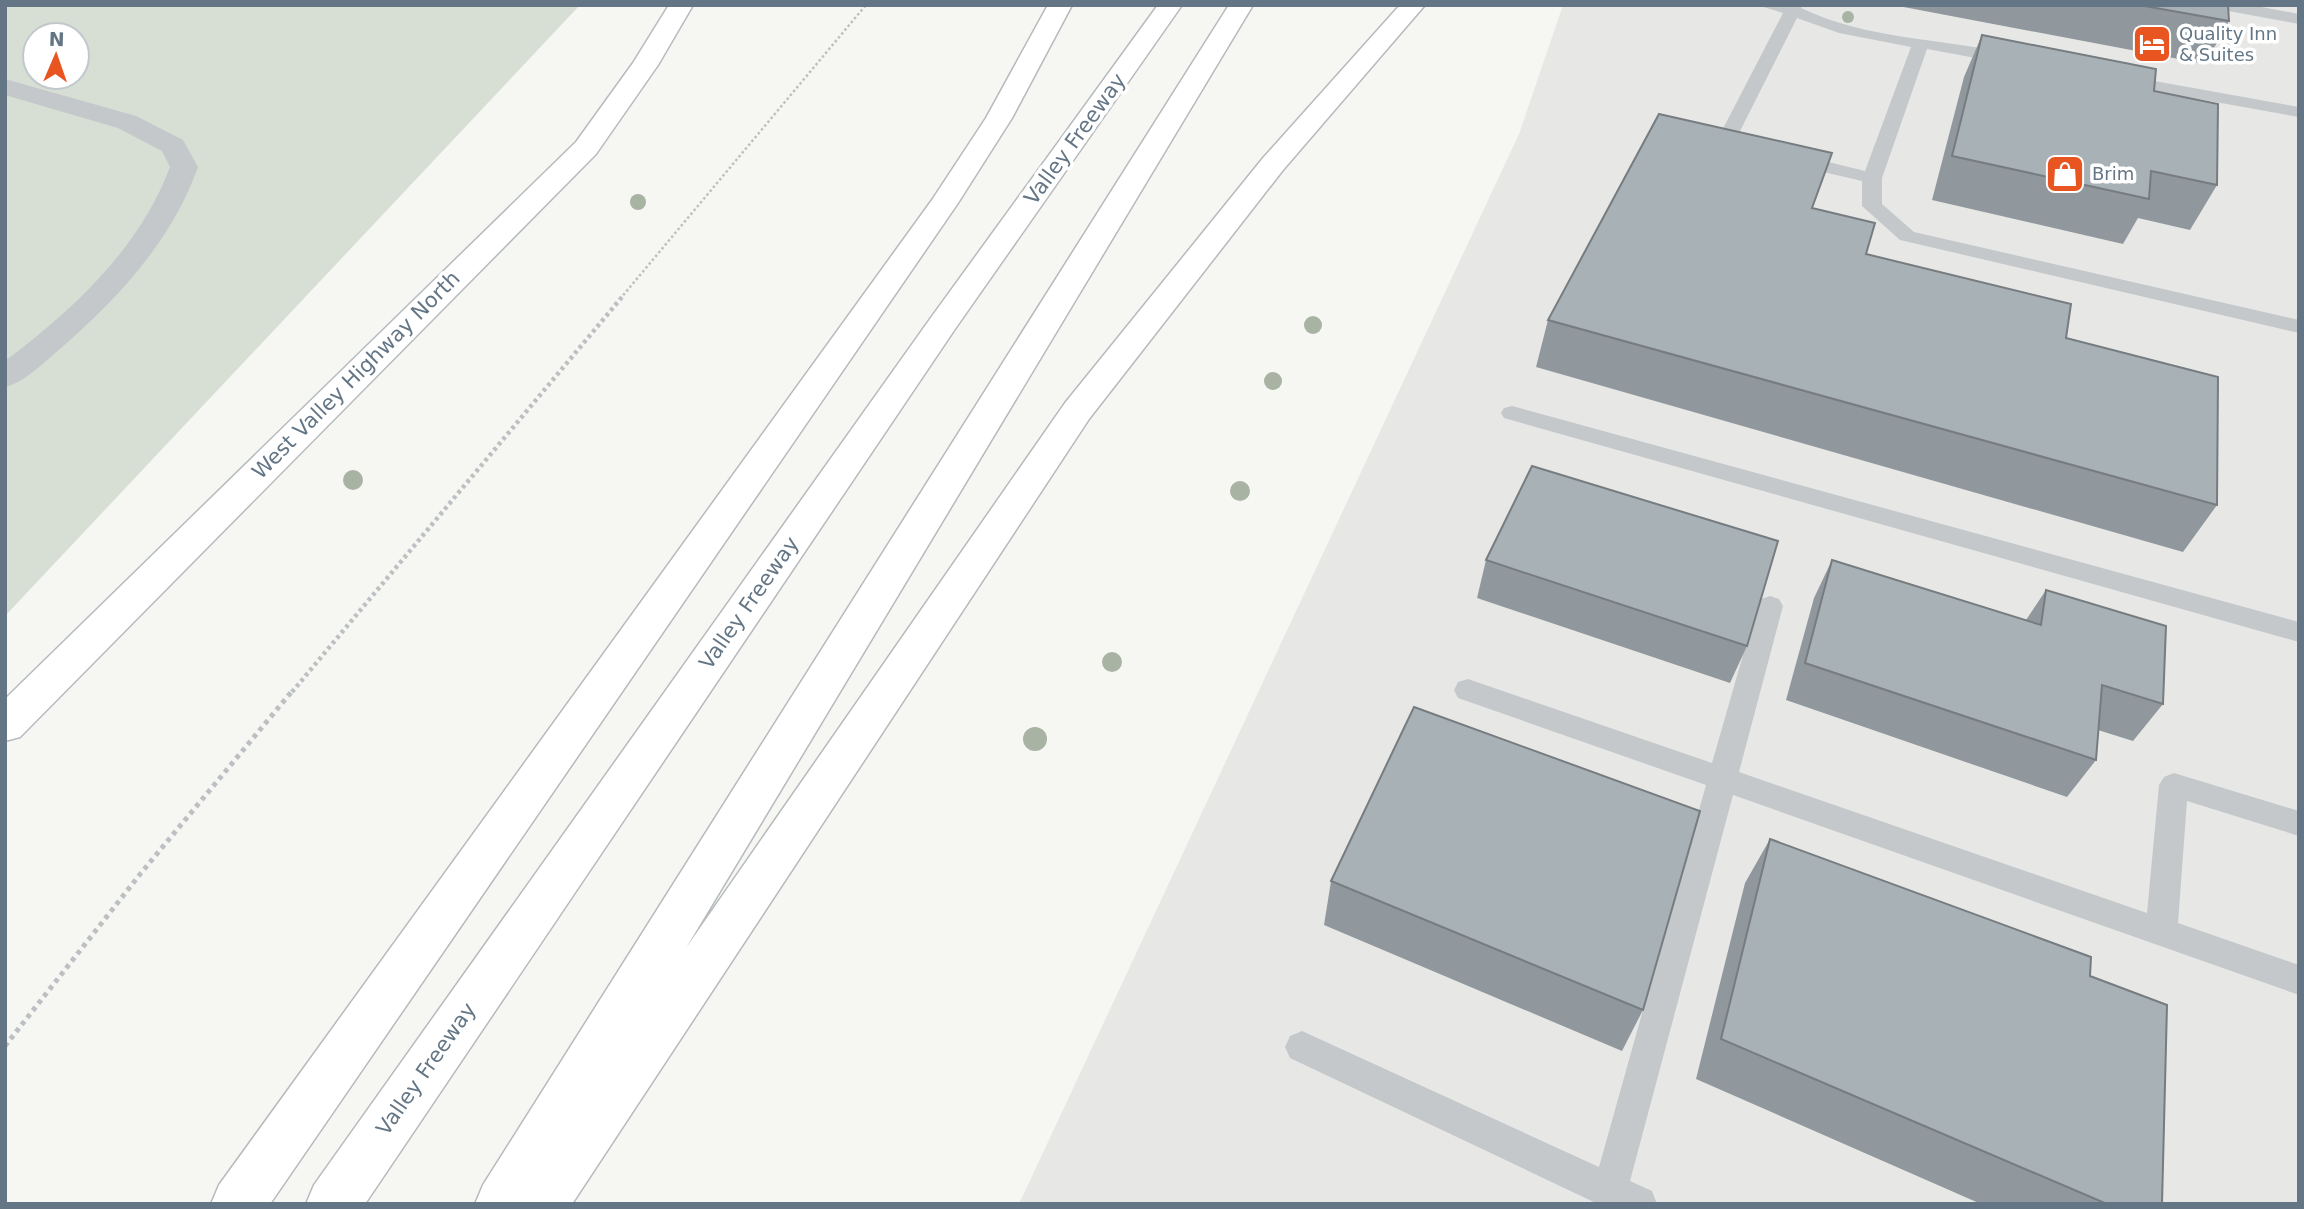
<svg xmlns="http://www.w3.org/2000/svg" width="2304" height="1209" font-family="'DejaVu Sans',sans-serif">
<rect width="100%" height="100%" fill="#f6f7f3"/>
<path fill="#e7e8e6" d="M1563,5H2299V1204H1019L1519,134Z"/>
<path fill="#d7ded4" fill-rule="evenodd" d="M5,5H580L5,616ZM35,35H77V77H35Z"/>
<g fill="none" stroke-linecap="round" stroke-linejoin="round">
<g stroke="#b6bbc0" stroke-width="3">
<path id="secondary" d="M669,5H693L658,65L596,154L20,737L5,741V699L576,142L633,63Z"/>
</g>
<g stroke="#b6babd" stroke-width="3">
<path id="highway" d="M1048,5H1072L1012,118L958,203L270,1204H211L219,1185L932,200L986,118Z
M1158,5H1182L955,329L365,1204H306L314,1185L930,319Z
M1229,5H1253L686,948L1065,403L1263,158L1400,5H1425L1283,170L1089,419L572,1204H475L483,1185Z"/>
</g>
<path stroke="#bdc0c2" stroke-width="2.5" stroke-dasharray="2.5 2.5" stroke-linecap="butt" d="M620,299L866,5"/>
<path stroke="#bdc0c2" stroke-width="4.5" stroke-dasharray="3.5 3.5" stroke-linecap="butt" d="M292,692L622,297"/>
<path stroke="#bdc0c2" stroke-width="5" stroke-dasharray="4.5 4.5" stroke-linecap="butt" d="M5,1046L141,873L293,690"/>
<path fill="#c4c8cb" fill-rule="evenodd" d="M1757,5H1802L1801,8C1867,40 1944,38 2014,55L2016,59L2014,63L2008,64L1927,49L1882,178V204L1914,232L2299,320V333L1900,240L1862,206V181L1785,163L1783,159L1792,153L1865,171L1911,47L1839,33L1797,18L1735,141L1751,144L1753,148L1744,154L1717,148L1715,144L1783,13Z
M2215,5H2251L2299,14V24L2223,10Z
M2121,75L2299,107V117L2115,84L2112,80L2115,76Z
M1512,406L2299,622V642L1504,418L1501,413L1504,408Z
M1770,596L1779,599L1783,606L1739,772L2147,913L2159,785L2164,777L2174,773L2299,811V836L2187,801L2178,923L2299,965V995L1733,795L1630,1181L1652,1191L1657,1204H1598L1290,1058L1285,1047L1290,1036L1302,1031L1599,1167L1706,785L1458,698L1454,690L1458,682L1468,679L1712,763L1757,606L1761,599Z"/>
<path fill="#c4c8cb" fill-rule="evenodd" d="M5,79L136,116L183,140L198,167C171,243 114,303 54,354C39,367 24,382 5,387V361C73,310 140,248 170,167L162,151L118,128L5,95Z"/>
<use href="#secondary" fill="#fff" fill-rule="evenodd"/>
<use href="#highway" fill="#fff" fill-rule="evenodd"/>
</g>
<g fill="#a8b3a4">
<circle cx="1848" cy="17" r="6"/>
<circle cx="638" cy="202" r="8"/>
<circle cx="1313" cy="325" r="9"/>
<circle cx="1273" cy="381" r="9"/>
<circle cx="353" cy="480" r="10"/>
<circle cx="1240" cy="491" r="10"/>
<circle cx="1112" cy="662" r="10"/>
<circle cx="1035" cy="739" r="12"/>
</g>
<path fill="#90989d" d="M1893,5H2228L2229,21L2205,64Z
M1982,35L2154,91L2217,185L2190,230L2138,218L2123,244L1932,200L1964,77Z
M1812,208L1866,254L2066,338L2217,505L2183,552L1536,367L1548,320Z
M1486,560L1747,646L1730,683L1477,598Z
M1832,560L2026,620L2046,590L2163,704L2133,741L2098,730L2096,760L2067,797L1786,700L1814,598Z
M1770,839L2090,976L2162,1204H1981L1696,1079L1745,883Z
M1331,881L1643,1010L1622,1051L1324,925Z"/>
<path fill="#a8b1b6" stroke="#767c7f" stroke-width="2" d="M2139,5H2228L2229,21Z
M1982,35L2156,69L2154,91L2218,104L2217,185L2151,171L2149,199L1952,156Z
M1659,114L1832,153L1812,208L1875,223L1866,254L2071,304L2066,338L2218,377L2217,505L1548,320Z
M1532,466L1778,541L1747,646L1486,560Z
M1832,560L2041,625L2046,590L2166,626L2163,704L2102,685L2096,760L1805,663Z
M1414,707L1700,811L1643,1010L1331,881Z
M1770,839L2091,957L2090,976L2167,1005L2162,1204H2107L1721,1039Z"/>
<defs>
<g id="hotel-square" transform="scale(2.0125)"><rect x="-9" y="-9" width="18" height="18" rx="4" fill="#e85521" stroke="#fff"/><path d="M-6-4.5h1.5V1H6V5H4.5V3h-9V5H-6ZM-4 0a1.8 1.8 0 1 1 3.6 0ZM.5 0V-2.5h3Q6-2.5 6 0Z" fill="#fff"/></g>
<g id="shop-square" transform="scale(2.0125)"><rect x="-9" y="-9" width="18" height="18" rx="4" fill="#e85521" stroke="#fff"/><path d="M-5-2.5h2.3a2.7 3.5 0 0 1 5.4 0H5L5.5 6h-11ZM-1.5-2.5h3a1.5 2.3 0 0 0-3 0Z" fill="#fff"/></g>
</defs>
<g fill-rule="evenodd">
<use href="#hotel-square" x="2152" y="44"/>
<use href="#shop-square" x="2065" y="174"/>
</g>
<g text-anchor="middle" stroke-width="7" stroke-linejoin="round" paint-order="stroke">
<g font-size="18" fill="#647685" stroke="#fff" text-anchor="start">
<text x="2179" y="40">Quality Inn<tspan x="2179" dy="21">&amp; Suites</tspan></text>
<text x="2092" y="180">Brim</text>
</g>
<g font-size="21" fill="#647685" stroke="#fff">
<text transform="translate(1075 139) rotate(-54)" y="7">Valley Freeway</text>
<text transform="translate(356 375) rotate(-45)" y="7">West Valley Highway North</text>
<text transform="translate(749 603) rotate(-55)" y="7">Valley Freeway</text>
<text transform="translate(426 1069) rotate(-55)" y="7">Valley Freeway</text>
</g>
</g>
<rect width="2304" height="1209" fill="none" stroke="#647685" stroke-width="14"/>
<g transform="translate(56 56) rotate(2)"><circle r="33" fill="#ffffff" stroke="#c1c8ce" stroke-width="2"/>
<path d="M0-5L12 26L0 18L-12 26Z" fill="#e85521"/>
<text y="-10" font-size="19" font-weight="bold" text-anchor="middle" fill="#647685">N</text>
</g>
</svg>
